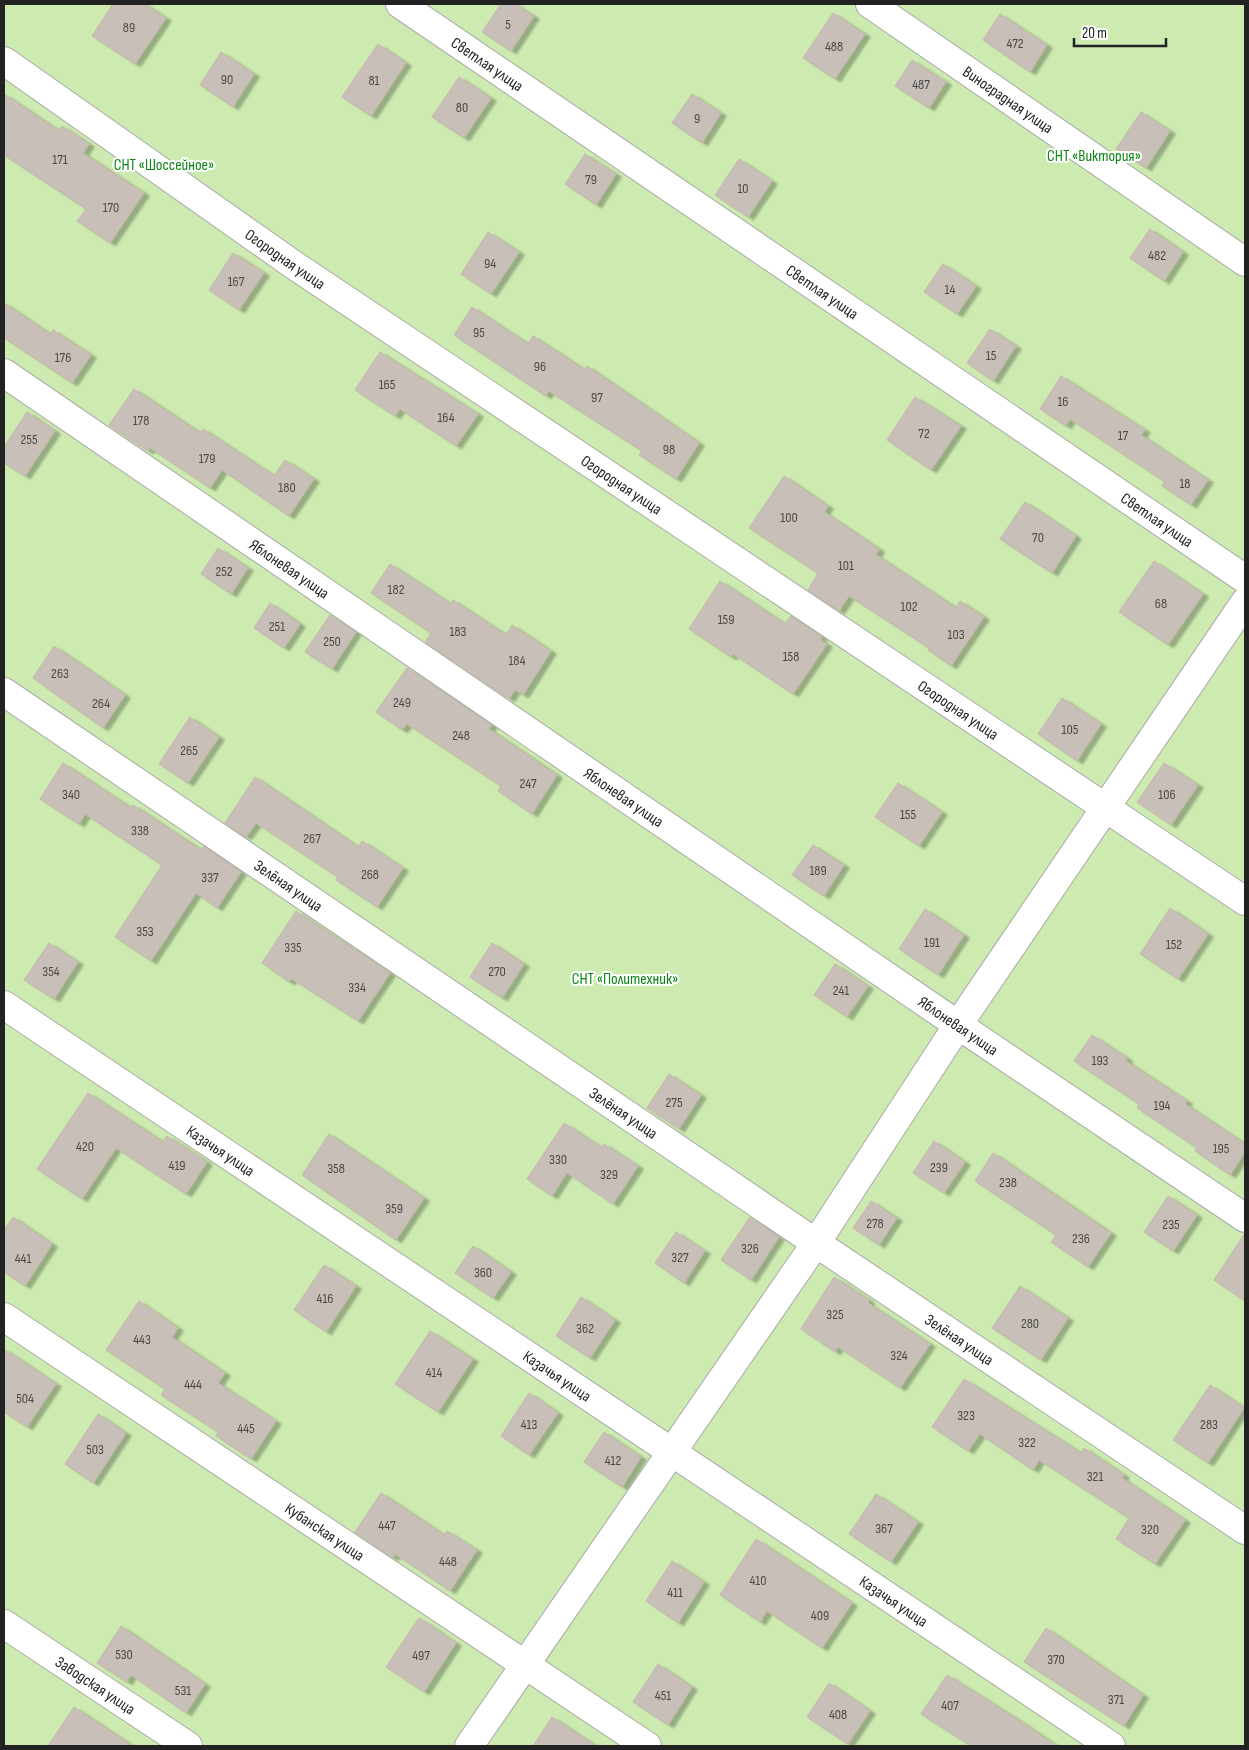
<svg xmlns="http://www.w3.org/2000/svg" width="1249" height="1750" font-family="'Sofia Sans Condensed',sans-serif">
<defs>
<filter id="shadow"><feDropShadow dx="5.5" dy="3" stdDeviation="1" flood-color="#0004"/></filter>
</defs>
<rect width="100%" height="100%" fill="#f2efe9"/>
<path fill="#cdebb0" d="M4,4H1245V1746H4Z"/>
<path fill="#c7bfb8" stroke="#c4b6ab" filter="url(#shadow)" d="M113,4H145L166,18L135,64L92,36Z
M501,4H515L534,16L511,51L482,32Z
M833,13L865,34L835,79L803,58Z
M1000,14L1047,45L1030,72L983,40Z
M378,44L406,63L371,116L342,97Z
M221,52L254,74L233,107L200,85Z
M912,60L946,82L929,108L895,86Z
M459,77L491,98L464,138L432,117Z
M4,94L59,131L62,126L89,144L83,153L144,193L110,243L77,221L86,209L4,155Z
M692,94L721,113L702,143L672,123Z
M1141,112L1170,131L1146,168L1116,149Z
M585,154L616,174L596,205L565,184Z
M739,159L772,181L748,217L715,195Z
M1150,229L1183,252L1164,281L1130,258Z
M488,232L519,252L491,294L461,274Z
M233,253L264,273L239,310L209,290Z
M943,264L976,286L957,314L924,292Z
M4,303L50,334L53,330L91,355L72,383L4,338Z
M472,307L528,344L533,336L585,370L587,366L699,443L676,479L639,455L642,451L549,391L546,396L454,335Z
M990,329L1016,346L993,381L967,363Z
M380,352L478,414L456,446L400,409L395,416L355,390Z
M1061,376L1145,430L1141,435L1208,480L1191,505L1162,486L1165,482L1070,419L1066,426L1040,409Z
M134,389L200,433L203,429L274,476L285,460L314,479L289,516L222,470L210,488L150,448L148,451L109,425Z
M915,397L961,426L931,470L887,440Z
M27,412L55,431L25,476L4,463V447Z
M784,476L828,506L824,512L879,549L876,555L956,608L960,601L984,617L951,666L928,650L929,648L849,596L839,611L808,590L818,573L749,528Z
M1025,502L1076,536L1052,573L1000,539Z
M218,548L248,568L231,594L201,574Z
M1154,561L1203,594L1168,645L1119,612Z
M390,564L451,604L453,600L506,635L512,625L551,651L523,695L515,690L509,699L425,642L431,633L371,593Z
M720,581L785,624L791,616L822,637L820,640L827,644L793,694L733,654L731,657L689,629Z
M270,603L300,624L284,648L254,628Z
M330,615L356,632L332,669L305,652Z
M54,646L125,695L103,728L33,678Z
M407,668L492,725L489,729L557,775L532,814L498,791L501,786L407,724L402,730L376,712Z
M1062,698L1101,724L1077,761L1038,734Z
M190,717L219,737L188,783L159,764Z
M63,763L131,808L133,805L201,850L204,846L241,872L217,908L196,893L151,961L115,937L162,865L85,814L79,824L40,799Z
M1164,763L1198,785L1171,825L1137,802Z
M255,777L358,847L362,841L403,868L377,907L336,880L338,877L256,823L246,837L225,823Z
M898,783L942,812L919,846L875,817Z
M813,845L844,865L824,896L792,875Z
M1170,908L1208,934L1178,979L1140,954Z
M925,909L964,935L938,975L899,949Z
M296,911L390,973L358,1021L292,979L289,982L262,963Z
M49,943L78,962L54,999L24,980Z
M492,943L524,964L502,998L470,977Z
M835,964L868,986L847,1017L814,995Z
M1092,1035L1127,1058L1126,1061L1187,1101L1185,1104L1245,1144V1152L1230,1175L1195,1151L1197,1148L1137,1108L1139,1104L1074,1061Z
M669,1074L701,1095L679,1129L647,1108Z
M88,1093L163,1142L167,1136L207,1162L186,1194L116,1148L82,1199L37,1169Z
M564,1123L602,1148L604,1144L638,1166L613,1204L567,1173L552,1196L527,1179Z
M329,1134L424,1198L396,1240L302,1175Z
M934,1141L965,1162L944,1193L913,1173Z
M993,1153L1111,1233L1088,1267L1051,1242L1056,1235L975,1181Z
M1168,1196L1197,1215L1173,1251L1144,1232Z
M871,1201L897,1218L879,1245L853,1228Z
M13,1217L52,1244L25,1286L4,1272V1230Z
M750,1217L779,1237L751,1280L721,1260Z
M676,1232L705,1251L684,1283L655,1263Z
M1245,1233V1301L1214,1280Z
M473,1246L511,1272L493,1298L455,1273Z
M324,1265L356,1286L326,1332L294,1310Z
M834,1277L869,1300L868,1303L930,1344L900,1388L838,1347L835,1352L801,1329Z
M1020,1286L1068,1318L1041,1360L992,1328Z
M581,1297L615,1320L590,1358L556,1336Z
M139,1301L178,1328L172,1337L225,1373L218,1383L276,1421L251,1459L216,1436L218,1432L161,1395L165,1389L106,1350Z
M430,1331L473,1359L438,1412L395,1384Z
M4,1349L56,1384L27,1427L4,1412Z
M964,1379L1081,1453L1084,1448L1124,1475L1122,1478L1185,1520L1155,1564L1116,1539L1129,1518L1039,1460L1033,1470L980,1434L968,1451L932,1427Z
M1210,1385L1244,1408L1208,1463L1173,1440Z
M529,1393L558,1413L529,1455L501,1436Z
M98,1414L126,1433L93,1483L65,1464Z
M604,1432L641,1457L622,1487L584,1462Z
M381,1493L444,1535L447,1531L477,1550L450,1591L395,1554L393,1558L355,1532Z
M876,1494L918,1522L891,1562L849,1534Z
M756,1539L852,1603L822,1648L767,1611L760,1622L720,1595Z
M672,1561L704,1582L678,1623L646,1601Z
M419,1618L456,1643L424,1692L386,1667Z
M121,1626L205,1684L186,1713L131,1675L127,1682L97,1663Z
M1046,1628L1143,1695L1124,1726L1024,1662Z
M658,1664L692,1687L668,1725L633,1702Z
M947,1675L1011,1715L1057,1746H971L921,1714Z
M829,1683L870,1711L848,1744L807,1717Z
M74,1707L133,1746H48Z
M552,1717L596,1746H533Z"/>
<g fill="none" stroke-linecap="round" stroke-linejoin="round">
<g stroke="#a9a9a9" stroke-width="30">
<g id="minor">
<path id="s1" d="M400,4L1245,579"/>
<path id="s2" d="M870,4L1245,262"/>
<path id="s3" d="M4,61L291,263L1245,901"/>
<path id="s4" d="M4,373L958,1025L1245,1218"/>
<path id="s5" d="M4,692L816,1243L1245,1530"/>
<path id="s6" d="M4,1005L1111,1746"/>
<path id="s7" d="M4,1317L647,1746"/>
<path id="s8" d="M4,1624L188,1746"/>
<path d="M469,1746L816,1243L958,1025L1245,602"/>
</g>
</g>
<use href="#minor" stroke="#fff" stroke-width="28"/>
</g>
<g text-anchor="middle" stroke-width="4" stroke-linejoin="round" paint-order="stroke">
<g font-size="14" fill="#4b4948">
<text x="508" y="29">5</text>
<text x="129" y="32">89</text>
<text x="1015" y="48">472</text>
<text x="834" y="51">488</text>
<text x="227" y="84">90</text>
<text x="374" y="85">81</text>
<text x="921" y="89">487</text>
<text x="462" y="112">80</text>
<text x="697" y="123">9</text>
<text x="60" y="164">171</text>
<text x="591" y="184">79</text>
<text x="743" y="193">10</text>
<text x="111" y="212">170</text>
<text x="1157" y="260">482</text>
<text x="490" y="268">94</text>
<text x="236" y="286">167</text>
<text x="950" y="294">14</text>
<text x="479" y="337">95</text>
<text x="991" y="360">15</text>
<text x="63" y="362">176</text>
<text x="540" y="371">96</text>
<text x="387" y="389">165</text>
<text x="597" y="402">97</text>
<text x="1063" y="406">16</text>
<text x="446" y="422">164</text>
<text x="141" y="425">178</text>
<text x="924" y="438">72</text>
<text x="1123" y="440">17</text>
<text x="29" y="444">255</text>
<text x="669" y="454">98</text>
<text x="207" y="463">179</text>
<text x="1185" y="488">18</text>
<text x="287" y="492">180</text>
<text x="789" y="522">100</text>
<text x="1038" y="542">70</text>
<text x="846" y="570">101</text>
<text x="224" y="576">252</text>
<text x="396" y="594">182</text>
<text x="1161" y="608">68</text>
<text x="909" y="611">102</text>
<text x="726" y="624">159</text>
<text x="277" y="631">251</text>
<text x="458" y="636">183</text>
<text x="956" y="639">103</text>
<text x="332" y="646">250</text>
<text x="791" y="661">158</text>
<text x="517" y="665">184</text>
<text x="60" y="678">263</text>
<text x="402" y="707">249</text>
<text x="101" y="708">264</text>
<text x="1070" y="734">105</text>
<text x="461" y="740">248</text>
<text x="189" y="755">265</text>
<text x="528" y="788">247</text>
<text x="71" y="799">340</text>
<text x="1167" y="799">106</text>
<text x="908" y="819">155</text>
<text x="140" y="835">338</text>
<text x="312" y="843">267</text>
<text x="818" y="875">189</text>
<text x="370" y="879">268</text>
<text x="210" y="882">337</text>
<text x="145" y="936">353</text>
<text x="932" y="947">191</text>
<text x="1174" y="949">152</text>
<text x="293" y="952">335</text>
<text x="51" y="976">354</text>
<text x="497" y="976">270</text>
<text x="357" y="992">334</text>
<text x="841" y="995">241</text>
<text x="1100" y="1065">193</text>
<text x="674" y="1107">275</text>
<text x="1162" y="1110">194</text>
<text x="85" y="1151">420</text>
<text x="1221" y="1153">195</text>
<text x="558" y="1164">330</text>
<text x="177" y="1170">419</text>
<text x="939" y="1172">239</text>
<text x="336" y="1173">358</text>
<text x="609" y="1179">329</text>
<text x="1008" y="1187">238</text>
<text x="394" y="1213">359</text>
<text x="875" y="1228">278</text>
<text x="1171" y="1229">235</text>
<text x="1081" y="1243">236</text>
<text x="750" y="1253">326</text>
<text x="680" y="1262">327</text>
<text x="23" y="1263">441</text>
<text x="483" y="1277">360</text>
<text x="325" y="1303">416</text>
<text x="835" y="1319">325</text>
<text x="1030" y="1328">280</text>
<text x="585" y="1333">362</text>
<text x="142" y="1344">443</text>
<text x="899" y="1360">324</text>
<text x="434" y="1377">414</text>
<text x="193" y="1389">444</text>
<text x="25" y="1403">504</text>
<text x="966" y="1420">323</text>
<text x="529" y="1429">413</text>
<text x="1209" y="1429">283</text>
<text x="246" y="1433">445</text>
<text x="1027" y="1447">322</text>
<text x="95" y="1454">503</text>
<text x="613" y="1465">412</text>
<text x="1095" y="1481">321</text>
<text x="387" y="1530">447</text>
<text x="884" y="1533">367</text>
<text x="1150" y="1534">320</text>
<text x="448" y="1566">448</text>
<text x="758" y="1585">410</text>
<text x="675" y="1597">411</text>
<text x="820" y="1620">409</text>
<text x="124" y="1659">530</text>
<text x="421" y="1660">497</text>
<text x="1056" y="1664">370</text>
<text x="183" y="1695">531</text>
<text x="663" y="1700">451</text>
<text x="1116" y="1704">371</text>
<text x="950" y="1710">407</text>
<text x="838" y="1719">408</text>
</g>
<g font-size="16" fill="#222" stroke="#fff">
<text dy="6" stroke="none"><textPath href="#s1" startOffset="106">Светлая улица</textPath></text>
<text dy="6" stroke="none"><textPath href="#s2" startOffset="168">Виноградная улица</textPath></text>
<text dy="6" stroke="none"><textPath href="#s3" startOffset="344">Огородная улица</textPath></text>
<text dy="6" stroke="none"><textPath href="#s1" startOffset="511">Светлая улица</textPath></text>
<text dy="6" stroke="none"><textPath href="#s3" startOffset="749">Огородная улица</textPath></text>
<text dy="6" stroke="none"><textPath href="#s1" startOffset="916">Светлая улица</textPath></text>
<text dy="6" stroke="none"><textPath href="#s4" startOffset="346">Яблоневая улица</textPath></text>
<text dy="6" stroke="none"><textPath href="#s3" startOffset="1154">Огородная улица</textPath></text>
<text dy="6" stroke="none"><textPath href="#s4" startOffset="751">Яблоневая улица</textPath></text>
<text dy="6" stroke="none"><textPath href="#s5" startOffset="344">Зелёная улица</textPath></text>
<text dy="6" stroke="none"><textPath href="#s4" startOffset="1156">Яблоневая улица</textPath></text>
<text dy="6" stroke="none"><textPath href="#s5" startOffset="749">Зелёная улица</textPath></text>
<text dy="6" stroke="none"><textPath href="#s6" startOffset="261">Казачья улица</textPath></text>
<text dy="6" stroke="none"><textPath href="#s5" startOffset="1154">Зелёная улица</textPath></text>
<text dy="6" stroke="none"><textPath href="#s6" startOffset="666">Казачья улица</textPath></text>
<text dy="6" stroke="none"><textPath href="#s7" startOffset="386">Кубанская улица</textPath></text>
<text dy="6" stroke="none"><textPath href="#s6" startOffset="1071">Казачья улица</textPath></text>
<text dy="6" stroke="none"><textPath href="#s8" startOffset="110">Заводская улица</textPath></text>
</g>
<g font-size="16" fill="#0c8416" stroke="#fff">
<text x="1094" y="161">СНТ «Виктория»</text>
<text x="164" y="170">СНТ «Шоссейное»</text>
<text x="625" y="984">СНТ «Политехник»</text>
</g>
</g>
<rect width="1249" height="1750" fill="none" stroke="#222222" stroke-width="10"/>
<path d="M1074 38v8h92v-8" fill="none" stroke="#222222" stroke-width="2.5"/>
<text x="1082" y="38" font-size="15" fill="#222222" stroke="#ffffff" stroke-width="4" paint-order="stroke">20 m</text>
</svg>
